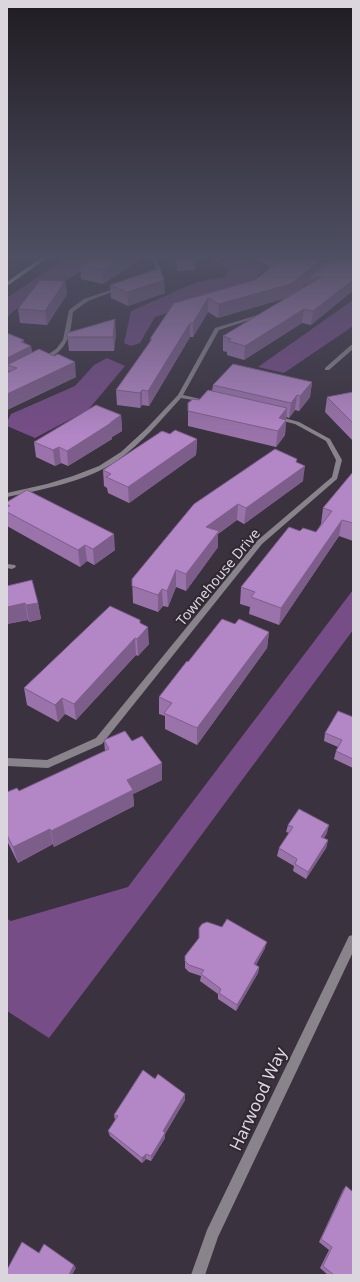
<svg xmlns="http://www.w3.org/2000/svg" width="360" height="1282" font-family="'Noto Sans',sans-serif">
<rect width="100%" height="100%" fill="#3a323e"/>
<path fill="#774d88" d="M68,256H105L62,283L35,293L7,317V298Z
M195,256H233L266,267L248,286L155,317L140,343L131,346L124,343L131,311L197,282L224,277L230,271L220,263Z
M353,300V326L284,373L258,367Z
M107,358L125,366L88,410L35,438L7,426V422L11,414L75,386L94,365Z
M353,590V630L160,891L49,1038L7,1011V919L11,921L128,887Z"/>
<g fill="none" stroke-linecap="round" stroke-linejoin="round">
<path fill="#89848b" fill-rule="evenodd" d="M151,256H155L161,271L152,276L150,275L151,274L157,271Z
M119,287L123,288L88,301L73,312C71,330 69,346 53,356C49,359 46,361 41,361V359L56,349L63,340L69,310L84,299Z
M261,314L265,315L219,330L183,395L205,400V402L181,398C161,420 142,443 118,460C86,482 44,489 7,497V493L47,484L73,476L99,466L121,452L146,429L178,395L215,328Z
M351,345H353V349L329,370H325V368Z
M277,416L299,422L330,439L342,460L337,479L262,544L102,744L48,768L7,766V758L47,760L96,738L258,540L332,477L336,460L326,441L295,424L275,419V417Z
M7,564L15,565L16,567L12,569L7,568Z
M353,935V952L218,1237L205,1275H191L207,1230L349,936Z"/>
<path fill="#ddd3e1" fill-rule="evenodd" d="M44,256H50L7,286V282Z"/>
</g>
<path fill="#9a73aa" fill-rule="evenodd" d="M97,256H139V260L103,284L81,279L80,266Z
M173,256H195V270L178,271Z
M247,256H353L311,325L302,323L244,360L227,355V352L223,351V336L286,298L218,318L208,312L193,337H190L149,406L142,405L140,408L117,405L116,390L150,342V339L174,303L255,280L271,267ZM307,283L306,286L295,293Z
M65,281L67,294L47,325L20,323L18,309Z
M110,285L165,293L128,306L111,298Z
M7,333L25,343L31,346L32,353L76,377L7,410Z
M67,333H116L114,351H69Z
M312,382L310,397L299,411L295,410L289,418L286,417L285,435L276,447L188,426V403L199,400L212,391L213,385Z
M353,392V441L325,412L327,397Z
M121,415L122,431L112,437V439L68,466L61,463L55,466L36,457L34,442Z
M170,434L197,439L196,455L129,503L108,493L107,488L104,486L103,470Z
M296,462L303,481L244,524L237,520L218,534V547L186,591L176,587L168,607L163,606L158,612L133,603L132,579Z
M353,472V541L339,536L279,625L249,614L250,607L240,604L241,587L300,531L316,532L321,524L323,508Z
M7,502L115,550L94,565L87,561L80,567L7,526Z
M7,586L38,603L41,619L29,622L28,620L7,624Z
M140,620V624L149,644L138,656L136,655L76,720L65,714L58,722L27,705L24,688Z
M235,624L269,632L267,648L197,745L165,729V716L159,714V697L188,662Z
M353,717V768L334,759L336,751L338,747L324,741L325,733Z
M104,740L132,741L162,763V780L133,794L134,806L54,847L53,844L18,863L7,841V792L19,791L105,751Z
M288,825L327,833L324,838L328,840L326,848L306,879L293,871L294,866L277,856L279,848L289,833L286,832Z
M265,948L256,965L259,967L258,973L236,1011L218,999V994L200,981L201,976L189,972L185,968V956Z
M155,1079L185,1094V1100L165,1134V1138L151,1161L146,1159L142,1163L110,1136L108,1131L115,1120L114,1115Z
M346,1186L353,1275H328L320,1268L329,1250L319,1242L343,1190Z"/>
<path fill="#7d5e8b" d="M124,256H139V260L103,284L102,270Z
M325,256H329L328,266L321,277L305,293L307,283L289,297L218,318L219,304Z
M164,280L165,293L128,306L127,292Z
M353,280V291L311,325L313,311Z
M65,281L67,294L47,325L45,311Z
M208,298V312L193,337V323Z
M304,309L302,323L244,360L245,346Z
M115,319L116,333L114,351L113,337Z
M190,323V337L149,406L148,391Z
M24,340L25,349L31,346L33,360L7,365L9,372L7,373V358L21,342Z
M75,362L76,377L7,410V394Z
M312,382L310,397L299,411L300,396Z
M142,390V405L140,408V393Z
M297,395L295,410L289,418L291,403Z
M287,408L285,435L276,447L279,418Z
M121,415L122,431L112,437V439L68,466L67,451Z
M197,439L196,455L129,503L128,487Z
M59,447L61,463L55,466L53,450Z
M305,466L303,481L244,524L246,508Z
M238,504L237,520L218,534V547L186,591V574L206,527Z
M342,520L339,536L279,625L281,608Z
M114,534L115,550L94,565L93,549Z
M85,545L87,561L80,567L78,550Z
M176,570V587L168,607L167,591Z
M162,589L163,606L158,612V595Z
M25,603L28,620L7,624V607Z
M38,603L41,619L29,622L26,605Z
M140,620L141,635L148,627L149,644L138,656L137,639Z
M269,632L267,648L197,745V728Z
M135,638L136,655L76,720L74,704Z
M62,698L65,714L58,722L55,705Z
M162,763V780L133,794L134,806L54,847L51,831L127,780Z
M329,825L327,833L320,844L321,837Z
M50,829L53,844L18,863L13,847Z
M328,840L326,848L306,879L308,872Z
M267,942L265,948L253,970L254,964Z
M259,967L258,973L236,1011L237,1005Z
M185,1094V1100L165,1134V1138L151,1161V1156L163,1131Z
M146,1154V1159L142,1163V1158Z
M74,1265L76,1268L72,1275H69Z"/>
<path fill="#b386c6" stroke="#7d5e8b" d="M97,256H124L102,270L80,266Z
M177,256H195V257L178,258Z
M277,256H325L291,284L219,304L208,298L193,323H190L148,391L142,390L140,393L116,390L152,339H150L174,303L255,280L282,259Z
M335,256H353V280L313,311L304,309L245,346L228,341L231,339L223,336L321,277L307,279Z
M160,268L164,280L127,292L110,285Z
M40,280L65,281L45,311L18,309Z
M115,319L113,337H67V333Z
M7,333L24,340L21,342L31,346L7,358Z
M39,349L54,356L58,354L75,362L7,394V373L17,368L7,365Z
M233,364L312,382L300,396L297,395L291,403L213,385Z
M208,390L287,408L279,418L286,420L278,431L188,411V403L193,399L199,400Z
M353,392V423L327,397Z
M96,405L121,415L110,423H111L67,451L59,447L53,450L34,442Z
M175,430L197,439L128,487L106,477L111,474L103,470L162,431L170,434Z
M275,449L297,459L296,462L305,466L246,508L238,504L206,527L219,531L186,574L176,570L167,591L162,589L158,595L132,586V579L194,504Z
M353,472V523L342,520L281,608L251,597L255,592L241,587L289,527L300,531L303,528L316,532L332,511L323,508Z
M27,490L114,534L93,549L85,545L78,550L7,512V507L10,506L7,504V502Z
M32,580L38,603L26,605L25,603L7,607V586Z
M110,606L140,620V623L148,627L137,639L135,638L74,704L62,698L55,705L24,688Z
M222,619L235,624L239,619L269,632L197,728L164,713L172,703L159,697L187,661L188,662Z
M338,711L353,717V759L336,751L342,740L325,733Z
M125,731L132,741L142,736L162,763L127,780L133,790L51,831L50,829L13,847L7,835V792L17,788L19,791L109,749L104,740Z
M299,809L329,825L321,837L328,840L308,872L295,864L297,859L279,848L293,827L288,825Z
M227,919L267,942L254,964L259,967L237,1005L219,993L221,989L201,974L204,970L189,965L185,961V956L199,938V928L202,924L207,922L222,927Z
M143,1070L155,1079L158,1074L185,1094L163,1131L165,1133L151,1156L146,1154L142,1158L108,1131L118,1116L114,1115Z
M346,1186L353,1192V1275H334L323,1266L332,1247L321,1239Z
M22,1242L39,1253L44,1244L74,1265L69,1275H7V1267L8,1268Z"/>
<linearGradient id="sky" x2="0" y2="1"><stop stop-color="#201c22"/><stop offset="0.59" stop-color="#4f4f63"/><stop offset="1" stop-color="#4f4f63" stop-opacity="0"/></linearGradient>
<rect width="360" height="436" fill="url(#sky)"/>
<g text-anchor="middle" stroke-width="4" stroke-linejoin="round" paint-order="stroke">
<g font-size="14" fill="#dbd6dd" stroke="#302833">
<text transform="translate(218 577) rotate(-50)" y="5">Townehouse Drive</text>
</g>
<g font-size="17" fill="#dbd6dd" stroke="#302833">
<text transform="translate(258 1099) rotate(-65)" y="6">Harwood Way</text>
</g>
</g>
<rect width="360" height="1282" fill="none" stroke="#dbd6dd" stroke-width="16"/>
</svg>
